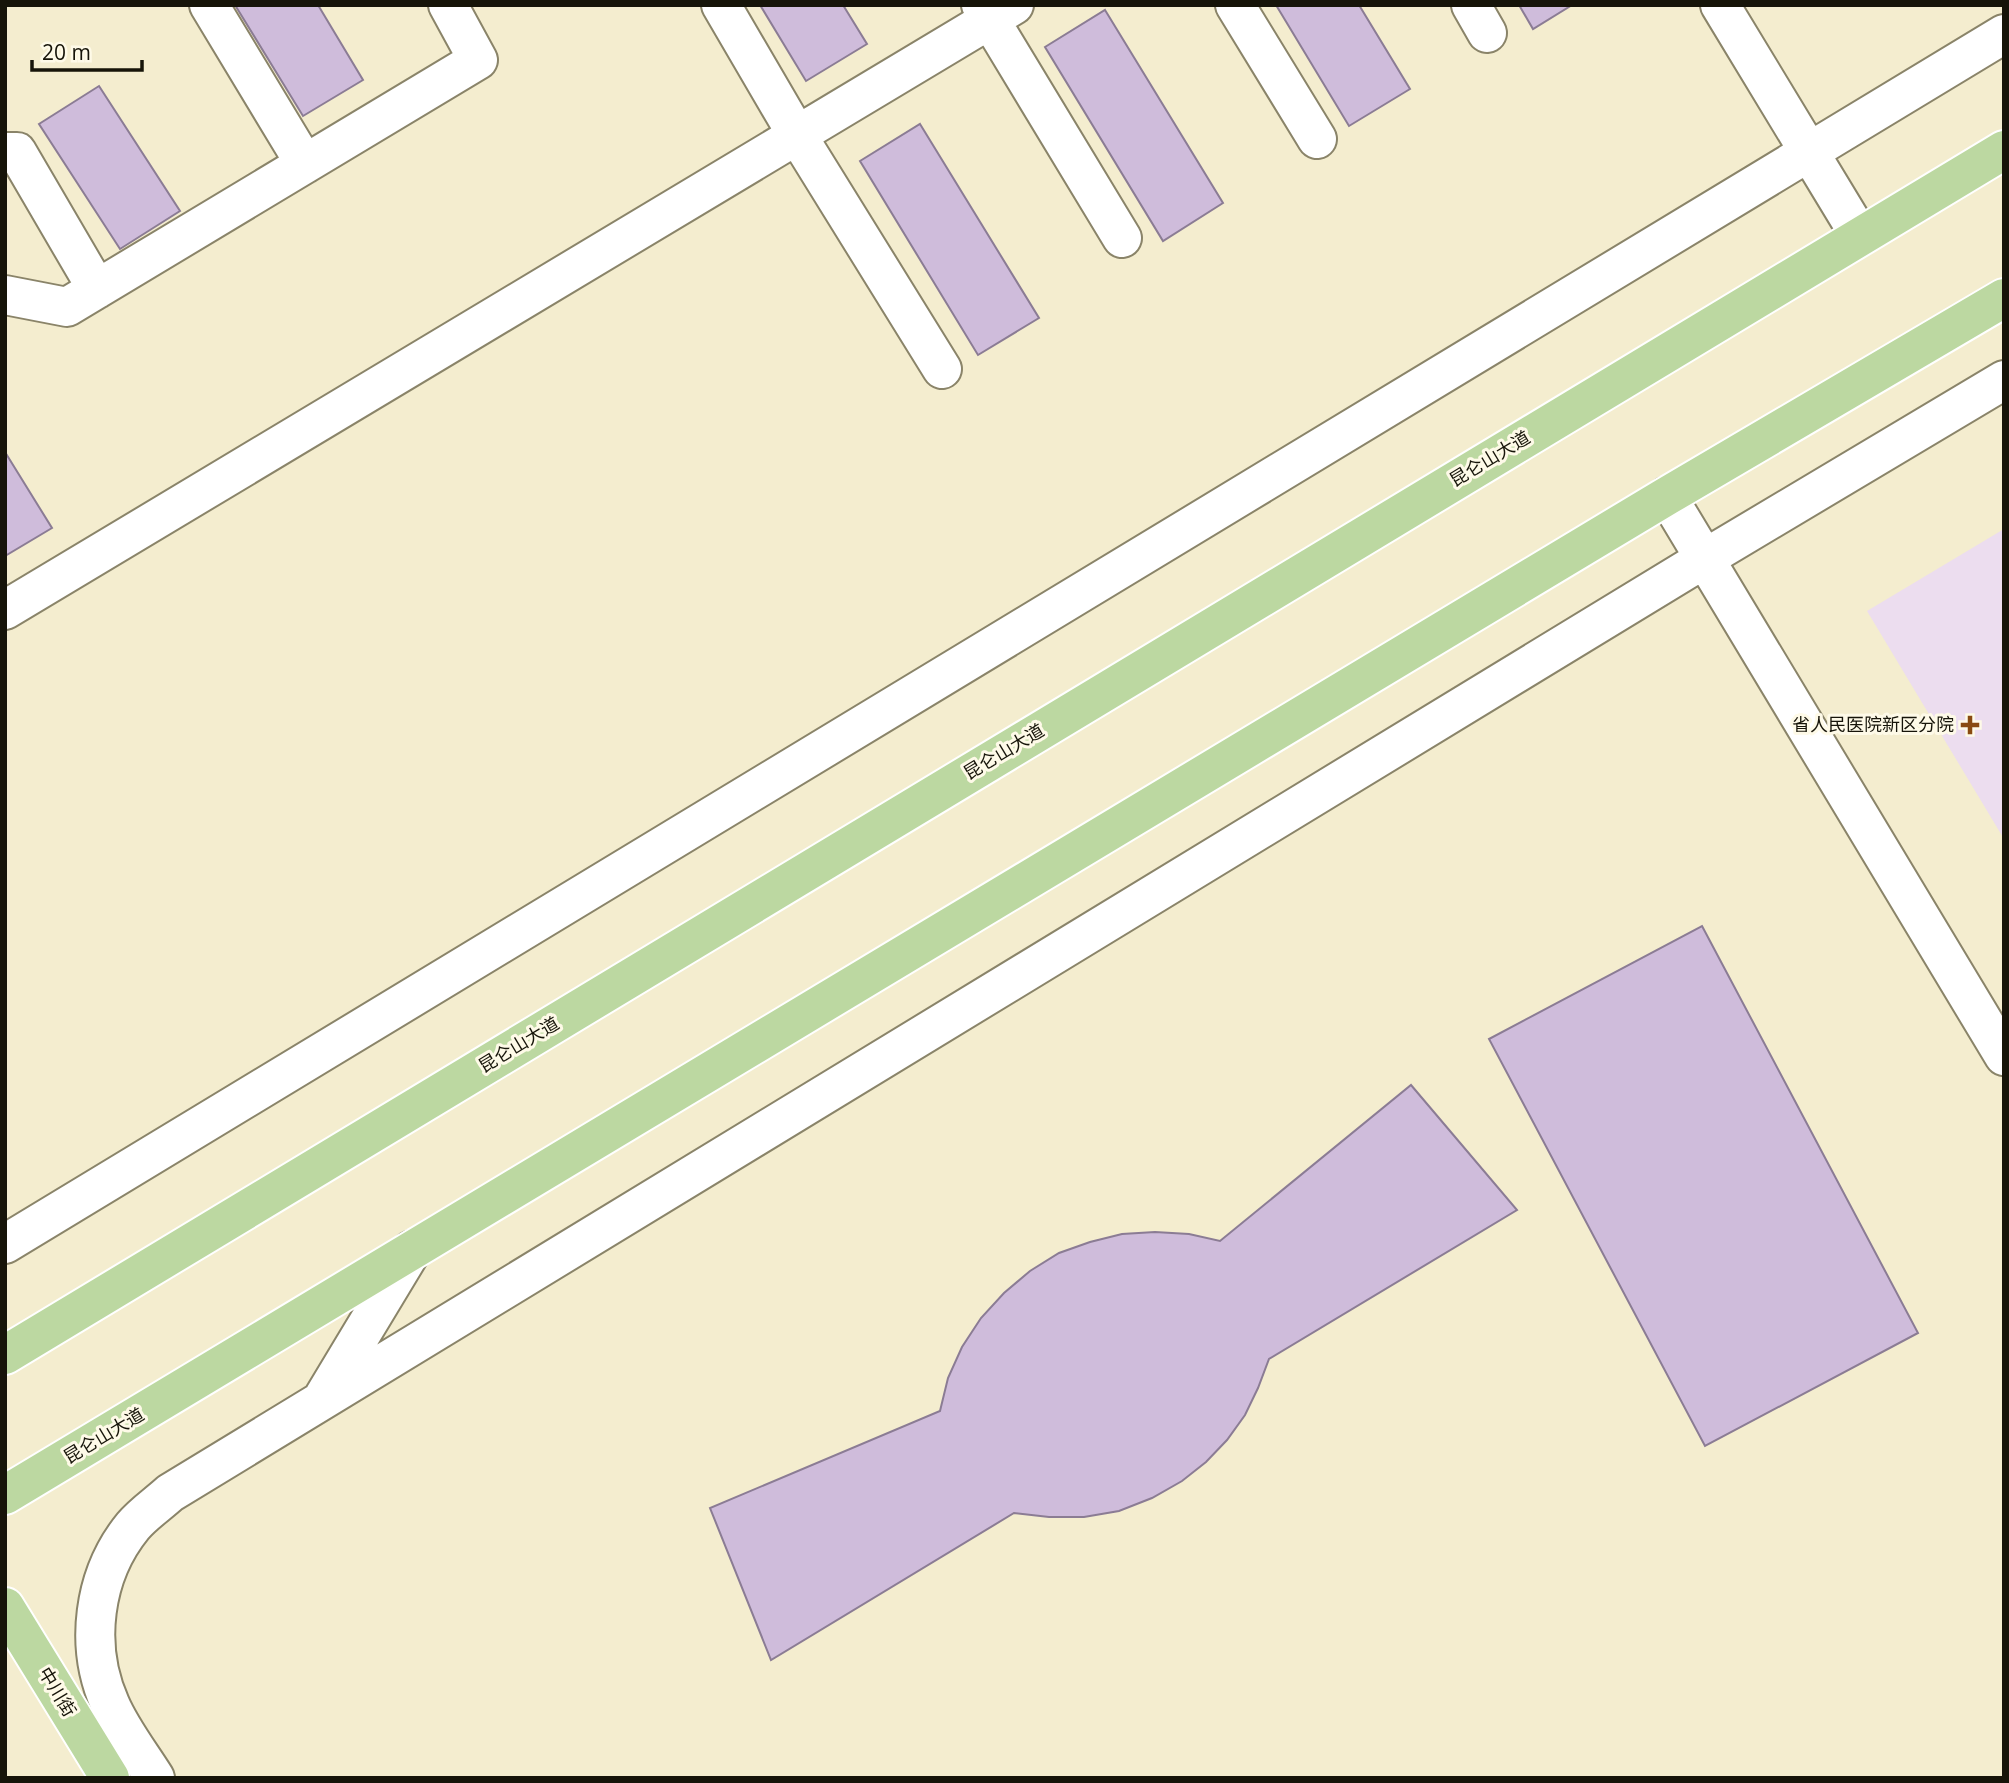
<svg xmlns="http://www.w3.org/2000/svg" width="2009" height="1783" font-family="'Open Sans','Noto Sans SC',sans-serif">
<rect width="100%" height="100%" fill="#f4edcf"/>
<path fill="#ecddef" d="M2004,529V839L1867,611Z"/>
<path fill="#cfbcdb" stroke="#8b7c94" stroke-width="2" d="M235,5H318L363,80L303,116Z
M760,5H843L867,44L806,81Z
M1276,5H1359L1410,89L1349,126Z
M1519,5H1572L1533,29Z
M1105,10L1223,203L1163,241L1045,47Z
M99,86L180,211L120,249L39,124Z
M920,124L1039,318L978,355L860,161Z
M5,452L52,528L5,556Z
M1702,926L1918,1333L1705,1446L1489,1039Z
M1411,1085L1517,1210L1269,1359L1258,1388L1245,1415L1227,1440L1206,1462L1182,1481L1152,1498L1119,1511L1084,1517H1049L1014,1513L771,1660L710,1508L940,1411L948,1378L962,1347L981,1318L1004,1293L1030,1271L1059,1253L1090,1242L1122,1234L1155,1232L1189,1234L1220,1241Z"/>
<g fill="none" stroke-linecap="round" stroke-linejoin="round">
<g stroke="#8a8469" stroke-width="42">
<path id="minor" d="M209,5L305,164
M721,5L797,135L942,369
M981,5L1122,238
M1235,5L1317,139
M1471,5L1487,33
M1720,5L1860,236
M5,152H17L97,289
M5,295L67,307L478,60L448,5
M1667,496L2004,1056
M5,610L1014,5
M5,1244L2004,34
M324,1396L412,1250
M155,1778C140,1754 121,1730 110,1704C84,1646 93,1575 133,1526C143,1514 158,1504 170,1493L1704,559L2004,380"/>
</g>
<g stroke="#fff" stroke-width="42">
<path id="major" d="M5,1355L2004,150
M5,1495L1667,496L2004,298
M5,1607L110,1778"/>
</g>
<use href="#minor" stroke="#fff" stroke-width="38"/>
<use href="#major" stroke="#bcd8a1" stroke-width="38"/>
</g>
<path fill="#894a10" stroke="#fefae8" stroke-width="2.5" d="M1966.5 714.5h7v7h7v7h-7v7h-7v-7h-7v-7h7z"/>
<g text-anchor="middle" stroke-width="6" stroke-linejoin="round" paint-order="stroke">
<g font-size="18" fill="#161409" stroke="#fefae8">
<text transform="translate(1490 459) rotate(-31)" y="6">昆仑山大道</text>
<text transform="translate(1004 752) rotate(-31)" y="6">昆仑山大道</text>
<text transform="translate(519 1045) rotate(-31)" y="6">昆仑山大道</text>
<text transform="translate(104 1436) rotate(-31)" y="6">昆仑山大道</text>
<text transform="translate(57 1692) rotate(59)" y="6">中川街</text>
</g>
<g font-size="18" fill="#161409" stroke="#fefae8" text-anchor="end">
<text x="1954" y="731">省人民医院新区分院</text>
</g>
</g>
<rect width="2009" height="1783" fill="none" stroke="#161409" stroke-width="14"/>
<path d="M32 60v10h110v-10" fill="none" stroke="#161409" stroke-width="3.5"/>
<text x="42" y="60" font-size="21" fill="#161409" stroke="#fefae8" stroke-width="5" paint-order="stroke">20 m</text>
</svg>
